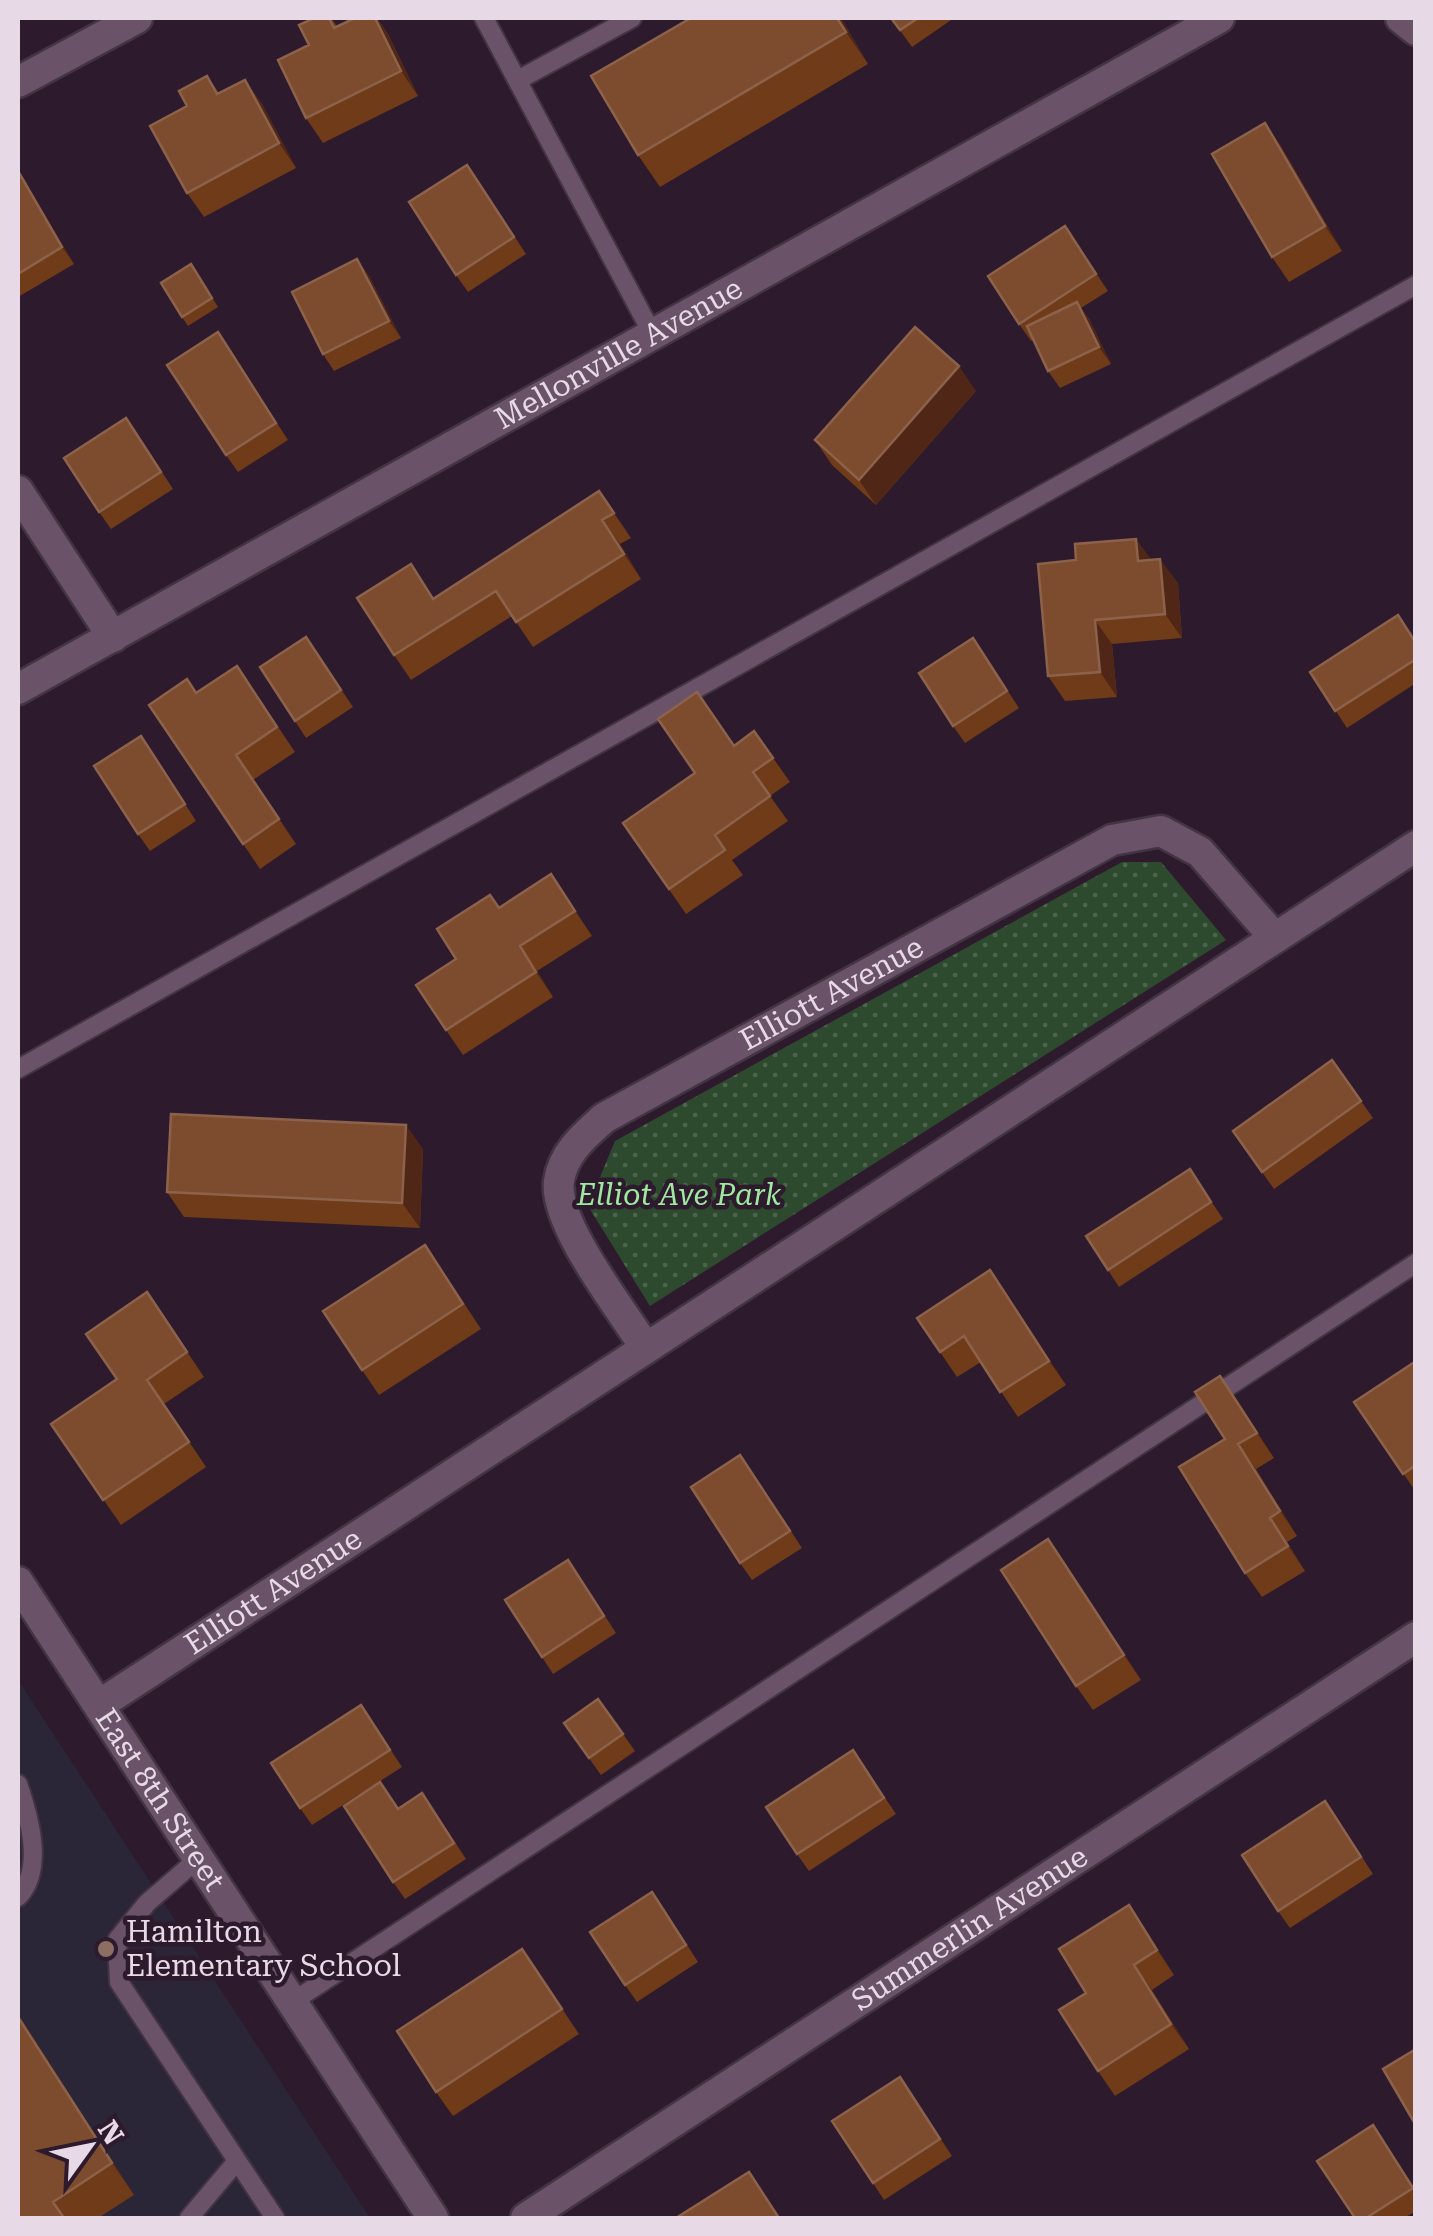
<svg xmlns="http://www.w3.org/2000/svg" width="1433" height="2236" font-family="'Roboto Serif',serif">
<defs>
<pattern id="grass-dots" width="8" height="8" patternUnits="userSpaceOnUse" patternTransform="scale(2.5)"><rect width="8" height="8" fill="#2e4a2e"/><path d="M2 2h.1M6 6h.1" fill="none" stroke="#4c644c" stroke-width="1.8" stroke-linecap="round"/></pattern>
</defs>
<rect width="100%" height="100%" fill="#2d1a2d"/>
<path fill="#2b2637" d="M18,1680L370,2218H18Z"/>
<path fill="url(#grass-dots)" d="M1122,862H1161L1226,940L650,1306L588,1206L615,1141Z"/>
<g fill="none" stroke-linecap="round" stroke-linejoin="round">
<g stroke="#433443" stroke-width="22">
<path id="lane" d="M484,18L653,335
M518,80L632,18
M18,1069L1416,285
M18,1784C29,1816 45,1869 18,1897
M199,1858L147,1903L117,1940L119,1982L275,2218
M292,2002L1416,1263
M189,2218L237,2161"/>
</g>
<g stroke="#433443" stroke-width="35">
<g id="street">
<path d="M1401,18L1416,30"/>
<path d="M18,82L137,18"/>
<path d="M18,491L113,637"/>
<path id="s1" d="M645,1347C622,1310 553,1223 559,1181C563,1153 585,1135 604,1118L1112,840L1161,831L1200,852L1274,937"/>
<path id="s2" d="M18,1582L433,2218"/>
<path id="s3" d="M99,1705L1416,846"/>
<path id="s4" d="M526,2218L1416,1637"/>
</g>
</g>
<g stroke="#433443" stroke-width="35">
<g id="secondary">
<path id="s5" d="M18,689L1219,18"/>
</g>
</g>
<use href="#lane" stroke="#6a5369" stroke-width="18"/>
<use href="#street" stroke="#6a5369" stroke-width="30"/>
<use href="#secondary" stroke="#6a5369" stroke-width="30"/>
</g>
<path fill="#703b18" d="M314,18H331L337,26L355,18H377L388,34L418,96L323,143L306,118L309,45Z
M841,18L868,64L660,187L638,155Z
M891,18H954L912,47Z
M207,76L219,93L245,80L262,104L296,168L204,217L187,193V106Z
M1265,123L1282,148L1342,251L1289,282L1272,257Z
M18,171L74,264L18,297Z
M479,182L526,254L468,292L456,275Z
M1065,226L1108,291L1081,308L1089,319L1111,364L1060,388L1048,371L1033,340L1031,341L1019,324Z
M357,259L369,276L401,338L334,371L323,354Z
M197,273L218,307L188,326L182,317Z
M218,332L288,440L238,472L226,455Z
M976,391L876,505L832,465L815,440Z
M138,435L173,489L111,529L99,512Z
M599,491L631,538L620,544L641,579L533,647L512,616L411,680L394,655L434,598Z
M1076,560H1151L1178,583L1182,638L1112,644L1117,697L1065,701L1048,676Z
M306,637L353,707L306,738L295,721Z
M973,638L1019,708L965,743L953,726Z
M1416,641V683L1347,728L1310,672Z
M237,666L295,752L253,780L296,844L260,869L149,705L197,693Z
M754,731L790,782L770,796L788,821L732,860L743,875L686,914L623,823Z
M153,753L196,821L150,851L138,834Z
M551,874L592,936L537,971L553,997L463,1055L446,1030L456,959L499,907Z
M1332,1060L1373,1118L1274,1189L1233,1131Z
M423,1149L420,1228L184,1217L167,1192Z
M1190,1169L1223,1219L1119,1287L1086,1236Z
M442,1270L481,1329L379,1395L362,1370Z
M990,1270L1066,1385L1018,1417L981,1362L957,1377L940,1352Z
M147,1292L204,1377L164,1404L206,1467L121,1525L51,1424L117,1379Z
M1416,1361V1492L1354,1402Z
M1220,1376L1274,1458L1256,1469L1297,1536L1287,1542L1305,1571L1262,1597L1245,1573L1225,1439Z
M752,1472L802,1548L752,1580L740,1563Z
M1048,1539L1141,1680L1093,1710L1076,1686Z
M579,1576L616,1633L553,1674L542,1657Z
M361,1705L402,1767L312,1825L300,1808Z
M564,1723L623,1734L635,1751L601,1775Z
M853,1750L896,1814L809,1871L797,1854Z
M398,1809L434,1810L466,1859L405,1899L393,1882Z
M1337,1818L1373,1874L1290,1928L1278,1911Z
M1129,1905L1174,1975L1152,1990L1189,2049L1115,2096L1098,2071L1086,1993Z
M664,1909L698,1962L637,2002L625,1985Z
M522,1949L579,2034L453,2116L436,2092Z
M18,2014L134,2195L98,2218H18Z
M900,2077L952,2156L884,2200L873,2183Z
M1384,2142L1416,2190V2211L1404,2218H1355Z"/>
<path fill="#502717" d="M375,18H377L388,34L418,96L401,71Z
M837,18H841L868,64L846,32Z
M245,80L262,104L296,168L279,143Z
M1265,123L1282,148L1342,251L1325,226Z
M18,171L26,183L74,264L62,247Z
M357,259L369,276L401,338L389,321Z
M1077,302L1089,319L1111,364L1099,347Z
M959,366L976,391L876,505L859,480Z
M602,520L620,544L641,579L624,554Z
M1136,539L1154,563L1138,561Z
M1160,559L1178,583L1182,638L1165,614Z
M1095,620L1112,644L1117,697L1100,672Z
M520,946L537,971L553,997L536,972Z
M406,1125L423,1149L420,1228L402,1203Z
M990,1270L1008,1295L1066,1385L1049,1361Z
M1220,1376L1238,1401L1274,1458L1257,1433Z
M1238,1444L1256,1469L1297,1536L1280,1511Z
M1270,1518L1287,1542L1305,1571L1288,1546Z
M1048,1539L1066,1564L1141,1680L1124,1655Z
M1129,1905L1146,1930L1174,1975L1157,1950Z
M1134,1965L1152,1990L1189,2049L1171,2024Z
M18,2014L134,2195L112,2163L18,2017Z"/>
<path fill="#7d4c2e" stroke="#8d624b" stroke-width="2.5" d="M314,18H329L334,28L355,18H375L401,71L306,118L278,60L309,45L299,25Z
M691,18H837L846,32L638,155L591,76Z
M891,18H918L900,30Z
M207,76L217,94L245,80L279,143L187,193L150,126L187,106L179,91Z
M1265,123L1325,226L1272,257L1212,154Z
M467,165L514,237L456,275L409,202Z
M18,171L62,247L18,274Z
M1065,226L1096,274L1019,324L988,276Z
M357,259L389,321L323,354L292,292Z
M191,264L212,298L182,317L161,283Z
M1077,302L1099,347L1048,371L1027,326Z
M915,327L959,366L859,480L815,440Z
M218,332L276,423L226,455L167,365Z
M126,418L161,472L99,512L64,458Z
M599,491L614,513L602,520L624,554L516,622L496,591L394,655L357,598L411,564L433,599Z
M1136,539L1138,561L1160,559L1165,614L1095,620L1100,672L1048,676L1038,564L1076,560L1075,544Z
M1398,615L1416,643V659L1335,711L1310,672Z
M306,637L341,690L295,721L260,667Z
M973,638L1007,691L953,726L919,673Z
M237,666L277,727L236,755L279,819L243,844L149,705L187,679L196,693Z
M697,692L734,746L754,731L773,758L753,772L770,796L715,835L725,850L669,889L623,823L695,773L658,719Z
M141,736L185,804L138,834L94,766Z
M551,874L575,911L520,946L536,972L446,1030L416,985L456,959L437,929L490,895L499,908Z
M1332,1060L1361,1101L1262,1172L1233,1131Z
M171,1114L406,1125L402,1203L167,1192Z
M1190,1169L1211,1202L1108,1270L1086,1236Z
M425,1245L463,1304L362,1370L323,1311Z
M990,1270L1049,1361L1000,1392L964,1336L940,1352L917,1318Z
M147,1292L187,1352L147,1380L189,1442L103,1500L51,1424L117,1379L86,1334Z
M1416,1361V1465L1403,1474L1354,1402Z
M1220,1376L1257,1433L1238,1444L1280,1511L1270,1518L1288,1546L1245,1573L1179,1467L1225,1439L1195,1392Z
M740,1455L790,1531L740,1563L691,1487Z
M1048,1539L1124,1655L1076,1686L1001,1570Z
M568,1560L604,1616L542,1657L505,1600Z
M598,1699L623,1734L589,1758L564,1723Z
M361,1705L390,1750L300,1808L271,1763Z
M853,1750L884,1798L797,1854L766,1807Z
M380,1782L398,1809L422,1793L454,1843L393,1882L344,1806Z
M1325,1801L1361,1857L1278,1911L1242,1855Z
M652,1892L686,1945L625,1985L590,1932Z
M1129,1905L1157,1950L1134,1965L1171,2024L1098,2071L1059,2010L1086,1993L1059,1949Z
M522,1949L562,2009L436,2092L397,2031Z
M18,2017L112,2163L53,2202L64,2218H18Z
M1416,2049V2121L1414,2122L1383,2069Z
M900,2077L940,2139L873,2183L832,2121Z
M1373,2125L1413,2188L1366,2218H1355L1317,2161Z
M749,2172L779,2218H676Z"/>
<circle fill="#8d6e63" stroke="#2d1a2d" stroke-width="4" cx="106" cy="1949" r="10"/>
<g text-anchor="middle" stroke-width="9" stroke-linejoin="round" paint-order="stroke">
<g font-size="30" fill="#e7dae6" stroke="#2d1a2d">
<text dy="10" stroke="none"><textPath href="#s5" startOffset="688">Mellonville Avenue</textPath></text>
<text dy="10" stroke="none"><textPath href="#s1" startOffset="528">Elliott Avenue</textPath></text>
<text dy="10" stroke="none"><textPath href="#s3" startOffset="208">Elliott Avenue</textPath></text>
<text dy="10" stroke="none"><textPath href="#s2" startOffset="260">East 8th Street</textPath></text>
<text dy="10" stroke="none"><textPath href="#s4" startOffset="530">Summerlin Avenue</textPath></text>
</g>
<g font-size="30" font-style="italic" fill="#9fe89f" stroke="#2d1a2d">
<text x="679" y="1205">Elliot Ave Park</text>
</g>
<g font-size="30" fill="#e7dae6" stroke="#2d1a2d" text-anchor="start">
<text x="126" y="1942">Hamilton<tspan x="126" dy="34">Elementary School</tspan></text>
</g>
</g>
<rect width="1433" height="2236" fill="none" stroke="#e7dae6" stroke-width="40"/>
<g transform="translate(90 2146) rotate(57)" stroke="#2d1a2d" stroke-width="8" paint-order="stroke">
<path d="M0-8L18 38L0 25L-18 38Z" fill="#e7dae6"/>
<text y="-15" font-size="28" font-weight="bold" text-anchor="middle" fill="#e7dae6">N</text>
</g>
</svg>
